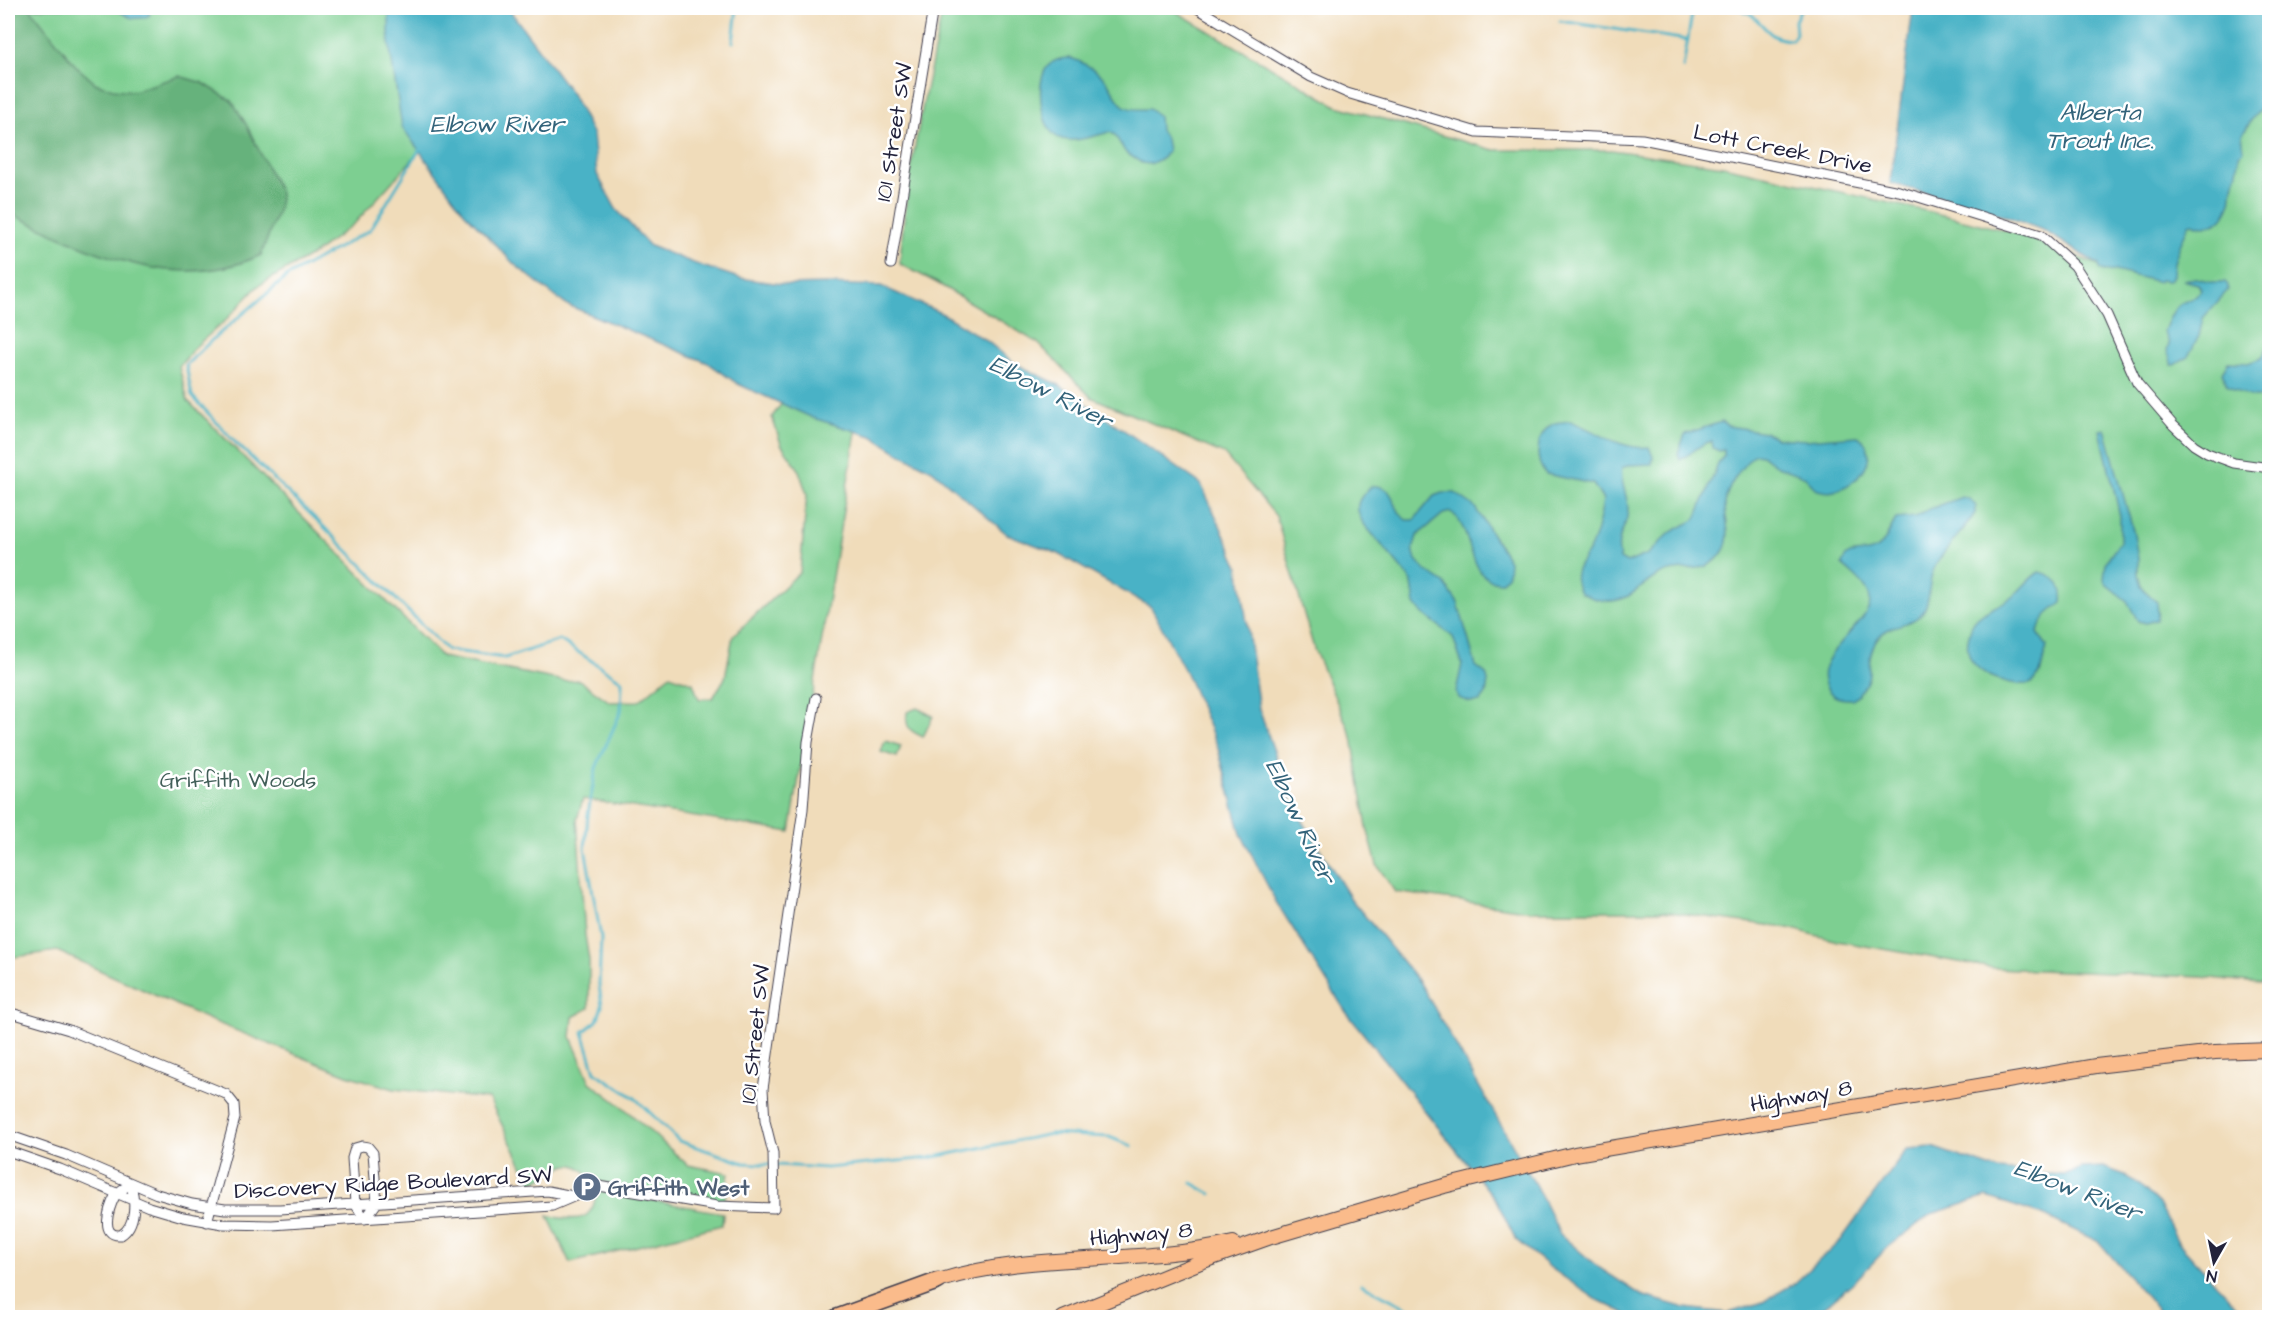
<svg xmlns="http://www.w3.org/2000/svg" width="2277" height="1325" font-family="'Architects Daughter',sans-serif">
<rect width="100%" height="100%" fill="#fff"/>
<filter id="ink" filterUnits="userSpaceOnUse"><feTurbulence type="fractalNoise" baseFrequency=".0167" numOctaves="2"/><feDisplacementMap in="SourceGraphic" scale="12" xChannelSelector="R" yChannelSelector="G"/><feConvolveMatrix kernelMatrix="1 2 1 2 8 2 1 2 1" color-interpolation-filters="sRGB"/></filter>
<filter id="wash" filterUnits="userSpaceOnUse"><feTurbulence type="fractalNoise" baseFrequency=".008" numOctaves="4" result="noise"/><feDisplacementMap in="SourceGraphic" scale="24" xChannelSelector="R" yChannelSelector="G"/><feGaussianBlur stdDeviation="1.35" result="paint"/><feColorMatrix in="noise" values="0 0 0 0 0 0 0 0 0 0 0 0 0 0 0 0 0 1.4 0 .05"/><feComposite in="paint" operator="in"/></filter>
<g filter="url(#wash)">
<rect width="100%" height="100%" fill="#f0dcba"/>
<path fill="#7dcf91" stroke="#507866" stroke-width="1.5" d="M8,8H491L457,110L355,223L315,253L258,286L226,320L195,347L179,367L188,401L442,657L564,681L579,680L610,702L639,701L670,675L693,683L699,699L713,698L725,678L733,636L800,572L807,494L798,468L781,444L772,417L790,392L862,396L790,832L583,799L577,819L585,935L589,960V1008L573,1017L571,1037L590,1082L624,1108L688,1165L729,1173L724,1204L592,1181C570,1147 555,1176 531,1183L489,1099L394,1089L347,1075L210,1020L57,951L8,958Z
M943,8H1170L1337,106L1494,150H1612L1723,166L1931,212L2016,233L2106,268L2269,10V984L2201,977L1993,968L1837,941L1789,928L1662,911H1533L1395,892L1377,865L1367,828L1352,737L1314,649L1276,516L1224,454L1091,397L1038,343L937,283L900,264C905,178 926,92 943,8Z
M917,708L933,716L923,737C910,731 905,728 907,712Z
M885,741L901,746L897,757L881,752Z
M600,1191L723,1213L722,1225L570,1263L548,1216C571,1219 592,1226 596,1194Z"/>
<path fill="#66b27b" stroke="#446a5b" stroke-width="1.5" d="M8,8H30L76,66L95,83L113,89L134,91L179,76L203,83L232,101L246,124L280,193L279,208L261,255C173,296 87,250 8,212Z"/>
<path fill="#48b2c6" stroke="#356a80" stroke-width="1.5" d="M114,8H146L150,15C134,22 127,17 114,8Z
M389,8H508L572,94L593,135L597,174L616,209L650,246L696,264L739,278L788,285L825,284L881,286L943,314L987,341L1014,363L1059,385L1201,484L1239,567L1259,709L1294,807L1351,899L1420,983L1536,1186L1560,1234L1598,1267L1641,1295L1685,1308L1729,1313L1763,1302L1795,1283L1841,1240L1907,1149L1932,1147L1998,1170L2064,1175L2081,1168L2103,1167L2125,1175L2144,1189L2159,1204L2178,1242L2247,1317H2164L2099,1242L2045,1216L1987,1197L1931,1214L1886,1249L1856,1280L1823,1308L1794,1317H1633L1596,1299L1552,1269L1516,1240L1496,1200L1346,1012L1276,902L1241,834L1217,745L1186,673L1151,607L1059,554L1007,534L932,470L899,453L872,436L813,418L738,384L708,363L565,304L514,264L464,212L402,127L389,43Z
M1913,8H2269V98L2252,119L2242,135L2244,150L2239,154C2240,166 2235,175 2233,187C2231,193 2233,199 2230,205C2225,221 2208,231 2193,223L2189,224C2184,237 2177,250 2174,263C2172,271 2176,275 2169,281L2160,280L2159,282L2115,271L2104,272L2099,269V265L2045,231L2003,215L1890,183Z
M1070,58C1081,61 1095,69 1103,77C1122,98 1113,112 1149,109L1159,116L1160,130L1166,139L1168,151L1163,158L1150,164L1142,163L1126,153L1115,135L1110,132C1096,135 1074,144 1059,138C1040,130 1034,78 1049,65C1055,59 1062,58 1070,58Z
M2196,278L2212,282H2225L2228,285V290L2203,318L2199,336L2187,358L2175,365H2172L2167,350L2169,343L2164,331C2167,324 2173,308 2180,304C2188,299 2195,299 2201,290L2198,284L2183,280Z
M2269,345V380C2265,384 2266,393 2261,396C2255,401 2233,389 2227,385L2222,372L2228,362L2248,363L2262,358Z
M1570,421C1594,430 1623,451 1649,447L1653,457L1652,464L1629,465L1622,468C1619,480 1628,496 1628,509C1628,529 1614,534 1620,559L1627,563L1648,554L1671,532L1696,519L1718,464L1724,455V450L1719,451L1713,448L1712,441L1705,443L1680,460L1678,453L1685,434L1721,422L1728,426L1765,432L1776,438L1806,440L1858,436C1884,455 1857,486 1834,491C1828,493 1821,491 1815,489L1806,477L1775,465L1762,455L1755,454C1743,464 1725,489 1725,505C1725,521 1732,535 1724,550C1707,579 1683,562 1659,575C1642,584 1631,600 1611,601C1601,602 1590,597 1580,593C1567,569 1585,563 1593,542C1598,529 1601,514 1603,500L1593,484L1546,474C1533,461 1536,431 1555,423C1559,422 1565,422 1570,421Z
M2105,429L2134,534L2138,559V574L2141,587L2157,602L2158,612L2156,620L2146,623L2138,621L2127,601L2107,585L2104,579L2106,562L2120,542V516L2100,430Z
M1372,486C1398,485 1390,508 1406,520H1414L1434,496L1442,493H1455L1474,506L1509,561L1508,574L1502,582C1467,584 1474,528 1451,512L1443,514L1417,536L1413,549L1416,560L1426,571L1444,583L1458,603L1476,666L1486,674L1488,681L1486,694L1480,702H1470L1458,698L1456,692L1462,664L1453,637L1421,612L1415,604L1412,583L1407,575L1363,523C1353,506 1358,498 1372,486Z
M1962,497L1969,499L1976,506L1975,513C1964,532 1942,550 1934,569C1927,583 1931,603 1922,613C1909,629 1884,621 1874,645C1862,670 1880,674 1853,699C1843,699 1835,699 1829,691C1804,660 1870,625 1870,601C1870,587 1851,573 1842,565C1846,547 1862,556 1874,550C1885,546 1890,528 1896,519L1916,517L1927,510Z
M2039,572C2056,575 2064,586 2062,603C2050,611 2041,618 2038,633L2047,646L2040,674L2030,684C2005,686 1963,672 1968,640C1969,634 1970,627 1974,622C1983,610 2000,606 2012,597C2022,589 2028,579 2039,572Z"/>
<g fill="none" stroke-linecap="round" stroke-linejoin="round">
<path stroke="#48b2c6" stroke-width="3" d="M1736,8C1742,10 1750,12 1754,17C1769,31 1770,39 1792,40L1796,34L1795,21L1801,8
M1892,8L1899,10
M1560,21L1688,40
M733,42L737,8
M1683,68L1693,8
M420,149L370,230L288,276L213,339L186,365L192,396L236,443L320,523L447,650L505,658L560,640L622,681L621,711L596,768L588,814L585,848L601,938L599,985L602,1006L597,1021L583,1032L595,1072L635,1098L679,1141L744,1163L827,1168L929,1158L1051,1134L1109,1137L1132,1146
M1192,1183L1211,1194
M1361,1284L1427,1318"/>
</g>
</g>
<g filter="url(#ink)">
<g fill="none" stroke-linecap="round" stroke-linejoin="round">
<g stroke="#413e4e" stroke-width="11">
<path id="street" d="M1197,8L1311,77L1347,93L1477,132L1642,139L1899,191L2041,235L2075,266L2107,315L2137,383L2173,425L2194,445L2207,453L2234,463L2270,468
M891,264L933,8
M8,1012L69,1030L226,1094L234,1104L235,1118L207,1222
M8,1135L66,1155L157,1194L192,1204L225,1209H280L548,1191L573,1196
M362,1146L368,1147L373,1153L377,1203L365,1219L355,1204L352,1158L355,1148Z
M8,1151L60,1169L149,1207L183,1217L223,1224L272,1225L552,1206L599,1186L717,1206L774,1208L773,1153L765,1121L763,1089L803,809L808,742L816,698
M131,1184C135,1200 137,1225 121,1235C99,1237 109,1208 115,1196C118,1191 126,1187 131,1184Z"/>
</g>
<g stroke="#413e4e" stroke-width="16">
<path id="primary" d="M938,1281C1034,1250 1136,1266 1233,1243
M1063,1318L1198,1263L1271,1237L1444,1186L1575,1154L2096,1066L2215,1052L2270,1050"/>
</g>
<g stroke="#413e4e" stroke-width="19">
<path id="highway" d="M836,1318L938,1281"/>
</g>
<use href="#street" stroke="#fff" stroke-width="9"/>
<use href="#primary" stroke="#fabb8b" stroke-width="14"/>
<use href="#highway" stroke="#fabb8b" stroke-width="16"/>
</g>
</g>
<defs>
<g id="parking-disc" transform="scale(1.5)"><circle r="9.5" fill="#5c6f8a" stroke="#fff"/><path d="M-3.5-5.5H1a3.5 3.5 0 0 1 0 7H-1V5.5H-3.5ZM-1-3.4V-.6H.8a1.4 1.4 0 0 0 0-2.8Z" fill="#fff"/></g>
</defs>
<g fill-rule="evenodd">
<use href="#parking-disc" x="587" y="1187"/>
</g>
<g text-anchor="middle" stroke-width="5" stroke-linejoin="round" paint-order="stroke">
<g font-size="22" fill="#22223b" stroke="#fff">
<text transform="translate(893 132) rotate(-81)" y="8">101 Street SW</text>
<text transform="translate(1783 148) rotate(11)" y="8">Lott Creek Drive</text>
<text transform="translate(754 1034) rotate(-84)" y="8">101 Street SW</text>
<text transform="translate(1801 1095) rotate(-10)" y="8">Highway 8</text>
<text transform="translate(393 1182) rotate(-3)" y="8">Discovery Ridge Boulevard SW</text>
<text transform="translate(1141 1233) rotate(-5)" y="8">Highway 8</text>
</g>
<g font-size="22" fill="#425f59" stroke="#fff">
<text x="238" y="787">Griffith Woods</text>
</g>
<g font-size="22" font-weight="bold" fill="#4e5e75" stroke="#fff" text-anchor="start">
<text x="608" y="1195">Griffith West</text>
</g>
<g font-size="24" font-style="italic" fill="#33637a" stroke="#fff">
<text x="2100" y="120">Alberta<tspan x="2100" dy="28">Trout Inc.</tspan></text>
<text x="497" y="132">Elbow River</text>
<text transform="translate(1051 392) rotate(27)" y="8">Elbow River</text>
<text transform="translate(1301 821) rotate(65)" y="8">Elbow River</text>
<text transform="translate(2078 1190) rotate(21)" y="8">Elbow River</text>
</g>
</g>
<rect width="2277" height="1325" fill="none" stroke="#fff" stroke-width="30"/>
<g transform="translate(2214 1262) rotate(189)" stroke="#ffffff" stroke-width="4.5" paint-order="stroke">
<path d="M0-4.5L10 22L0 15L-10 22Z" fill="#22223b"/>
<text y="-9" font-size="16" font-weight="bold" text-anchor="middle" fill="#22223b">N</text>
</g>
</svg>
